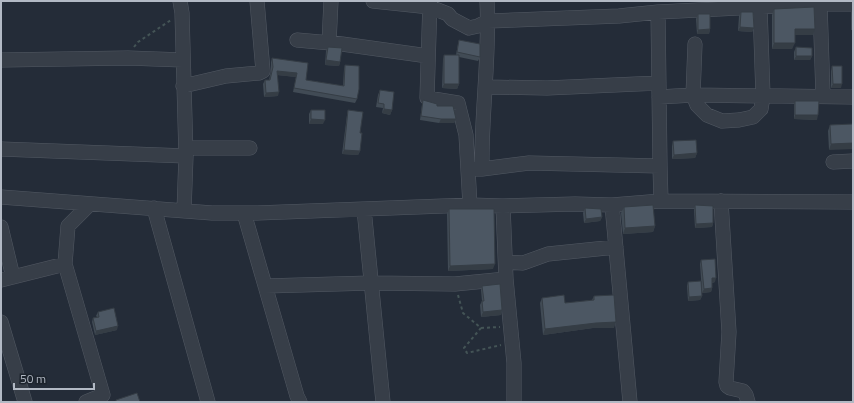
<svg xmlns="http://www.w3.org/2000/svg" width="854" height="403" font-family="'Titillium Web',sans-serif">
<rect width="100%" height="100%" fill="#242c38"/>
<g fill="none" stroke-linecap="round" stroke-linejoin="round">
<g stroke="#525963" stroke-width="15">
<path id="minor" d="M180,1L182,13L186,156L184,211
M373,1L430,7L448,14L452,19L469,28L478,26L488,21L619,16L658,12L820,4H853
M430,1L427,98L458,103L466,135L470,205
M820,4L823,96
M297,40L342,44L428,56
M329,43L331,1
M695,44L693,95L697,105L707,115L722,121L739,120L753,117L761,109L763,96L760,7
M1,60L128,58L183,60
M183,86L226,76L259,73L263,71L257,1
M486,87L547,88L659,83
M659,97L693,95L853,97
M186,148H250
M1,149L186,156
M833,162L853,161
M660,166L661,201
M468,169H482L529,163L660,166L658,12
M482,169C481,113 490,57 487,1
M1,197L212,213H257L470,205L503,206L575,204L612,205L661,201L853,202
M721,201L729,332L726,382L727,386L730,388L743,391L746,395L748,402
M612,205L630,402
M503,206L506,279L514,363V402
M154,208L208,402
M364,209L383,402
M244,213L297,396L300,402
M1,227L13,277L1,280
M506,262L523,263L548,254L616,247
M65,264L103,395L86,402
M13,277L65,264L68,226L90,204
M265,286L371,283L455,284L506,279
M1,322L25,402"/>
</g>
<path stroke="#445456" stroke-width="2" stroke-dasharray="3 3" stroke-linecap="butt" d="M134,47L138,42L171,20
M458,295L463,313L481,328L464,348L467,353L501,345
M481,328L500,327"/>
<use href="#minor" stroke="#373e48" stroke-width="14"/>
</g>
<path fill="#414b55" d="M852,8L853,30H851V12Z
M774,9L813,35H795L792,49H772V15Z
M741,12L754,28L752,32L738,31L739,16Z
M698,14L710,29L709,34H697L696,19Z
M459,40L480,57L478,61L459,57V84L457,89L442,88L443,59L444,55H456L458,44Z
M328,47L340,62L339,66L325,65L326,51Z
M796,47L812,56L810,60H794V52Z
M272,58L306,80L343,86L344,69L345,65L357,99L355,103L293,92L296,77L278,75V96L264,97L263,84L265,80H269L271,71V62Z
M832,66L841,88H831V71Z
M380,90L392,110L390,115L382,113L383,108L376,107L378,95Z
M423,100L437,106L456,119L454,123H439L420,120L422,105Z
M795,101L817,120L794,119V105Z
M311,110L323,124H309V114Z
M348,110L360,133V151L358,155L342,154L347,115Z
M853,124L829,150L828,131L830,125Z
M673,141L697,153L695,158L672,159V146Z
M695,205L713,223L712,227L695,228L694,210Z
M624,207L655,226L653,232L623,234L621,213Z
M585,208L602,217L600,221L584,223L583,213Z
M449,209L493,269L448,271L447,214Z
M701,260L715,282L712,283V288L711,292L702,293L700,264Z
M688,282L702,296L700,300L688,301L687,286Z
M482,286L502,310L501,315L481,317L480,305L482,301L481,290Z
M594,296L614,328H593L543,335L540,303L542,298L565,303L592,300Z
M98,312L117,330L95,335L92,322L93,318L97,317L96,316Z"/>
<path fill="#353d45" d="M740,27L754,28L752,32L738,31Z
M710,29L709,34H697L698,30Z
M795,29H815L813,35H793Z
M774,43H795L792,49H772Z
M796,56H812L810,60H794Z
M326,60L340,62L339,66L325,65Z
M277,71L297,73L296,77L276,75Z
M444,84H459L457,89L442,88Z
M833,84H842L841,88H831Z
M279,92L278,96L264,97L266,93Z
M384,109L392,110L390,115L382,113Z
M795,115H818L817,120L794,119Z
M311,119L325,120L323,124H309Z
M441,119H456L454,123H439Z
M853,143V149L829,150L831,144Z
M344,150L360,151L358,155L342,154Z
M697,153L695,158L672,159L674,155Z
M602,217L600,221L584,223L586,219Z
M713,223L712,227L695,228L696,224Z
M655,226L653,232L623,234L625,228Z
M495,264L493,269L448,271L450,266Z
M712,278H716L715,282L710,283Z
M712,288L711,292L702,293L704,289Z
M702,296L700,300L688,301L689,297Z
M502,310L501,315L481,317L483,312Z
M616,322L614,328H593L543,335L545,329L596,323Z
M118,326L117,330L95,335L96,331Z"/>
<path fill="#4c5763" stroke="#353d45" d="M814,7L815,29H795V43H774V9Z
M852,8H853V26Z
M741,12H753L754,28L740,27Z
M698,14H710V29L698,30Z
M459,40L480,44V57L457,52Z
M328,47L342,48L340,62L326,60Z
M796,47L812,48V56H796Z
M444,55H459V84H444Z
M272,58L308,63L306,80L344,86L345,65L359,66V89L357,99L294,88L297,73L277,71L279,92L266,93L265,80H270L273,67Z
M832,66H842V84H833Z
M380,90L394,92L392,110L384,109V104L378,103Z
M423,100L437,104V106H453L456,119H441L421,116Z
M795,101H819L818,115H795Z
M311,110H325V120L311,119Z
M348,110L363,112L360,133H362L360,151L344,150Z
M853,124V143L831,144L830,125Z
M696,140L697,153L674,155L673,141Z
M653,205L655,226L625,228L624,207Z
M695,205L713,206V223L696,224Z
M585,208L601,209L602,217L586,219Z
M449,209H494L495,264L450,266Z
M715,259L716,278H712V288L704,289L701,260Z
M701,281L702,296L689,297L688,282Z
M500,284L502,310L483,312L482,301H484L482,286Z
M564,295L565,303L594,300V296L614,295L616,322L596,323L545,329L542,298Z
M114,308L118,326L96,331L93,318L99,317L98,312Z
M137,393L140,402H116V400Z"/>
<rect width="854" height="403" fill="none" stroke="#b2b9c4" stroke-width="4"/>
<path d="M14 383v6h80v-6" fill="none" stroke="#b2b9c4" stroke-width="2"/>
<text x="20" y="383" font-size="12" fill="#b2b9c4" stroke="#1d242d" stroke-width="3" paint-order="stroke">50 m</text>
</svg>
